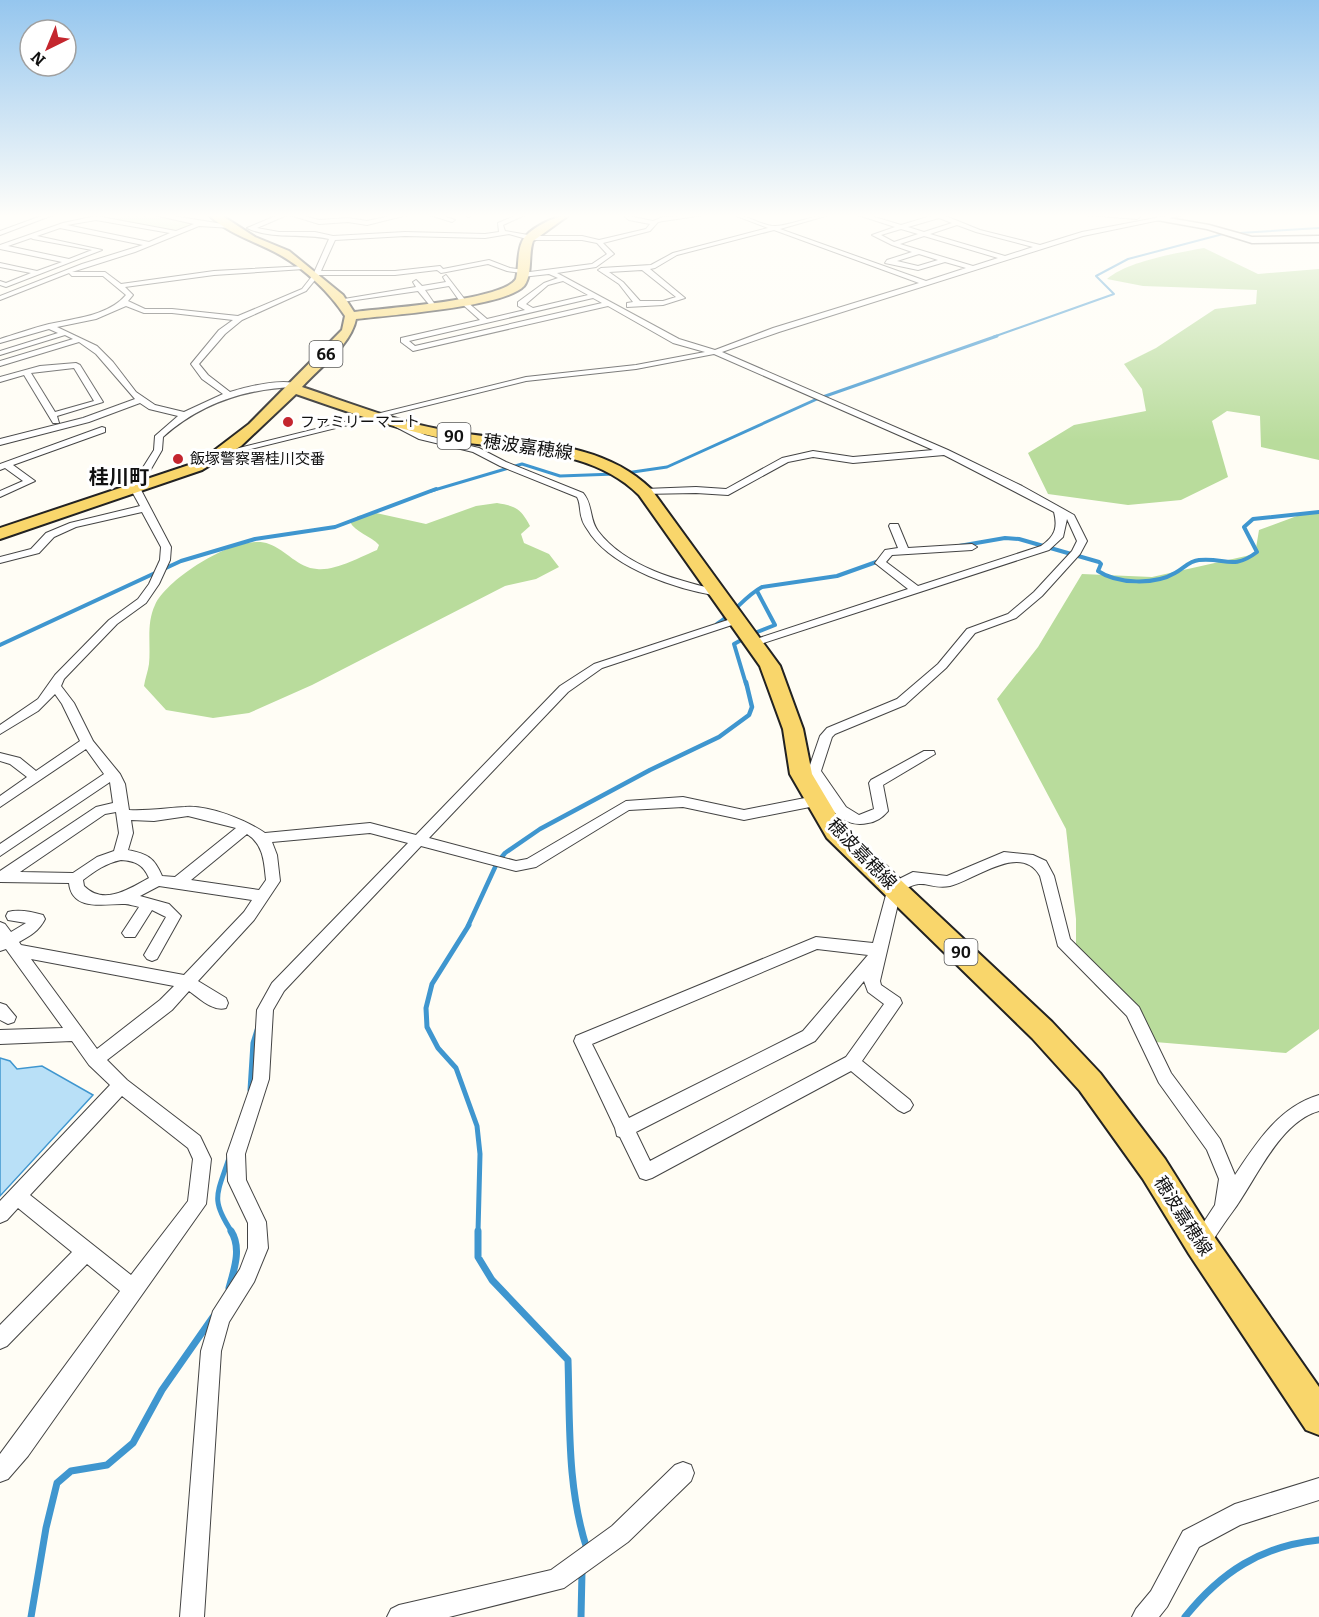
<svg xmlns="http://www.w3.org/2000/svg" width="1319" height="1617" font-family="Bitter,'Noto Sans JP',serif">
<rect width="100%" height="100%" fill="#fffdf5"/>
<path fill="#d5ebbd" d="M126,215L178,219L193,224L172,231L113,220Z"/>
<path fill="#b9dc9c" d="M1204,248L1258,274L1319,269V460L1261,447L1260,416L1227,411L1212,421L1228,477L1181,500L1128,505L1048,494L1028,453L1074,425L1146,411L1142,389L1124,364L1156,348L1215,309L1256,304L1257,290L1143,286L1107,279C1128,261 1177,253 1204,248Z
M497,503C516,506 521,509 530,526L521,534L524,543L549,554L559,567L536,579L505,586L312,685L249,713L213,718L166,710L144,686C145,679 148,671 149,664C151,644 146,624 155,605C167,578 239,532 269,544C286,550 298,568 317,569C336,571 360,557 377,550L379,545C371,536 355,532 350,522L358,516L376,513L426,524L476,506Z
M1305,513L1319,514V1029L1286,1053L1155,1042L1095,985L1076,955V919L1066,829L997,699L1038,647L1082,574L1152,577L1255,554L1259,530Z"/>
<path fill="#b9e0f7" stroke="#3f96cf" stroke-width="1.5" d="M0,1058L10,1061L17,1069L42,1066L93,1095L0,1196Z"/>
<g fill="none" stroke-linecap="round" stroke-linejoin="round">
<path stroke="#3f96cf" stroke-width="2" d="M993,337L1114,294L1096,276L1128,259L1223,234L1319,228"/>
<path stroke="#3f96cf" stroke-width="3" d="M626,473L667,467L817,399L997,336
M431,491L522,464L560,476L615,474"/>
<path stroke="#3f96cf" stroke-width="4" d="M959,546L1005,538L1019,539L1099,562L1101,564L1098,571C1117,584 1155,585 1175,573C1184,568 1189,561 1199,560C1225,557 1232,571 1257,552L1244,527L1253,519L1319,512
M717,624C734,613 745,596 762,587L837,576L879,561
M752,634L775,625L757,591
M745,638L734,644L746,684
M0,645L181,561L255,539L335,527L436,489"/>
<path stroke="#3f96cf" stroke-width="4.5" d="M468,926L497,863L505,853L540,829L650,770L719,737L749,715L752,707L746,682"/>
<path stroke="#3f96cf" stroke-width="5" d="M469,925L432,984L426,1008L427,1027L438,1048L456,1068L477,1126L480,1154L478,1232
M250,1090L253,1043L257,1030
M229,1158C217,1195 210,1199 232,1232"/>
<path stroke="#3f96cf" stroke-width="7" d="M478,1231V1257L492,1280L568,1360C570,1424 567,1488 587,1549
M229,1288C234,1270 242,1248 231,1231
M31,1617L46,1528L57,1483L71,1471L107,1465L133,1443L162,1390L213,1317
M581,1617L582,1572
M1185,1617C1221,1572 1261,1546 1319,1540"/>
<g stroke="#444" stroke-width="2">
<path id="minor" d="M44,215H53L0,235V231Z
M154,215H167L235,226L232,228L199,226L135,252L72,272H105L121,284L214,271L306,266L304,269L214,275L125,287L133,295L128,301L145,309H172L238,316L302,289L313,275L329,239C303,233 272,240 247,228L278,215H287L257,228L279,232H315L333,236L405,232L485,234L499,232L498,223L517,215H525L503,225L505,231L534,236H582L599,240L646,229L650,224L629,220L623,215L653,221L663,217L704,215L663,221L658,222L650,231L603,243L614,254L596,267L557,273L679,339L715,350L773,328L919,283L774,230L677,255L655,268L650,269L685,298L663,305L627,307V303L633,302L619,284L598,270L601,268L651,265L673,253L768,228L734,215C749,215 763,227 776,226C794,225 811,215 829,215L780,229L926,281L966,268L945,262L918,270L885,263L887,260L912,252L892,245L872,235L895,227L858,215H868L901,225L934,215H943L980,230L1040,245L1082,232L1171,215H1184L1083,236L779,332L722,352L948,450L1022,486L1074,515L1087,541L1080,554L1042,596L1016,618L975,633L946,668L905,705L835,734L832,737L821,771L846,807L859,815L874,809L869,783L871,780L924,751H934L935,754L883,785L888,811C883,817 876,822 868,823C838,830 823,798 810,776L801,778L794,774L796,771L809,768L820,736L827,728L897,699L938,664L967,629L1008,614L1034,592L1072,551L1077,541L1067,519L1063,537L1049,550L754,646L750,645V641L908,589L875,563L885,550L898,548L889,526L890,524H898L908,548L972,544L977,547L972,550L892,555L886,562L918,586L1041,546C1055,536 1058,528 1054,512L944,455L853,463L813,457L788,462L728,495L696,493L642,494V490L645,489L696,487L726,489L782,458L813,451L853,457L933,450L714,354L636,369L526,381L223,456L219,453L526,377L636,365L705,352L673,343L608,306L413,351L401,342V338L480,320L461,303L449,286L425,290L436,306L432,308L418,291L342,302L338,300L416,287L413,282L416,280L422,286L446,282L443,277L446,275L466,301L487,319L525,310L518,306V302L544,283L558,278L549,274L522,277L519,275L522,273L507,271L488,264L441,273L437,270L395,275H319L306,291L242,320L225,334L199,364L208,375L230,392C245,387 286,377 299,385L295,387C245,389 201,403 163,437L162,450L140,488L171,547L170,560L159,584L146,603L117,624L64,679L61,686L74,703L93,741L120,774L125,784L129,810C148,811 166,808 185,807C209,805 246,820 265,833L370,823L416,835L560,686L594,664L737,617L741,618V622L602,668L568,692L429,838L516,861L527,859L626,801L683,797L744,810L815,796L822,801L815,806L744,820L683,807L629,810L536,867L516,871L421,846L284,991L273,1010L269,1079L245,1154L246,1180L266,1222L268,1248L254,1282L229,1322L221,1351L204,1617H180L201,1351L213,1311L240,1269L248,1248V1223L228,1181L227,1154L253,1079L257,1010L272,983L408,843L370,833L272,842L277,855L280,881L254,920L198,981L226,998L228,1003L226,1008C213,1012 199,998 189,991L172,1010L107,1060L127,1080L200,1136L211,1159L206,1204L28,1456L8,1479L0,1482V1454L120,1291L87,1264L7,1346L0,1349V1325L72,1252L18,1208L7,1220L0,1223V1201L110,1085L89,1065L72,1041L0,1044V1030L63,1028L6,949L0,951V922L5,924L11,932L26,923L8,920L6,916L8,912C18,909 33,912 43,915L45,919C39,931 30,936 19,942L21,945L184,975L244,912L252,900L159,886L140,896L169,904L181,916L157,959L152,961L147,959L144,955L166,917L152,910L135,937H125L122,933L139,907C134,906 129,904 125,904C107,903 72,913 69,883L0,882V871L96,807L113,803L110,782L0,856V844L104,774L86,749L0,807V796L27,777L10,764L0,761V753L20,758L36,771L80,741L62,704L55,694L38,711L0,734V725L38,699L55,675L109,620L138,599L149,584L160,560L161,547L142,512L76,527L54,537L39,553L0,563V557L31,549L46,533L70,523L140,506L130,488L154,450L155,436L178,416L149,409L140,403L89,422L0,445V439L83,418L135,399L96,354L79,342L0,366V361L73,339L65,335L0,355V351L58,333L49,329L0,343V339C16,334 33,328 49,324C76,318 108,316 126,295L103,276H72L69,273L0,300V296L82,264L143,245L60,228L37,236L102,250L6,287L0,285V281L6,283L31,273L0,267V263L37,271L62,262L0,249V245L63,223L96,216L176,231L194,224ZM939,218L952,223L924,232L908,227ZM96,220L170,233L149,242L67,225ZM957,225L976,232L1033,247L1005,256L930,234ZM901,229L918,234L894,242L881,235ZM509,234L530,240H582L597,243L607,254L592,264L522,273L524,270L510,268L489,260L443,269L440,266L395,271H321L335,240L405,236L485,238ZM924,236L998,258L973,266L900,244ZM31,238L33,239L92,250L69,259L8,246ZM919,254L938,260L918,266L897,261ZM642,270L676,297L663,301H640L623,282L609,272ZM563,281L588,295L533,308L526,304L548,285ZM593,298L602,303L415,346L409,341ZM126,306L144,313H172L233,320L219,330L191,364L202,379L223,394L184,412L155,405L136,392L113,362L97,346L57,327L96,319ZM116,812L119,833L114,851L97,857L73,873L20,872L105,814ZM188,816L236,828L175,877L162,876C154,857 147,854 128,850L133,833L131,820L154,821ZM247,834C264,845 264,862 266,880L259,890L191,880ZM121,860C135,861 143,864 149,878C129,889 104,906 84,886L83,880C95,871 106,863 121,860ZM31,959L174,986L160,1000L97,1049ZM122,1096L188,1148L193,1159L188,1201L131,1275L30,1195Z
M290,215H300L319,220L348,218L367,221L395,215H407L367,225L348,222L319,224Z
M430,215H440L455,220L452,222Z
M465,215H472L469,217Z
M1087,215H1134L1140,217L1137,219Z
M76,363L80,365L103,402L57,416L59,423H53L24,375L0,382V377L40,366ZM74,368L94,401L55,412L31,373Z
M397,421L425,435L479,448L506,462L583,493C593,504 589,519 598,531C626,568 680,581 722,591L723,593L718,596C677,589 617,570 591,535C588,530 583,524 582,519C579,511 581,504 577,497L500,466L473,452L419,439L394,426L393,424Z
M102,427L105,428V432L13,465L35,481L0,497V491L23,481L5,468L0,470V464Z
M1004,852L1033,855L1046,861L1054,876L1070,939L1139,1007L1171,1073L1220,1139L1235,1175C1257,1142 1279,1107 1319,1095V1111C1279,1122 1256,1180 1233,1211C1224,1223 1215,1237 1207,1249L1200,1252L1193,1249L1190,1243L1215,1205L1219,1179L1207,1150L1159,1083L1127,1016L1058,946L1040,876C1021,842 975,880 950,886C928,890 926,876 901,891L880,981L881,985L900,998L902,1003L862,1061L910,1100L913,1105L910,1110L904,1113L898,1110L851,1071L652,1178L646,1180L640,1178L620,1137L617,1136L615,1128L574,1041L576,1036L816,937L873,943L889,884L913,872L947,876ZM817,949L868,955L803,1031L629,1118L592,1044ZM864,981L868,992L884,1004L846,1057L650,1161L636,1132L815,1041Z
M0,1003L6,1005L16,1017L14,1022L8,1024L0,1020Z
M683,1462L691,1465L694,1473L691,1481L628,1542L564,1588L449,1617H387L391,1609L399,1605L551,1570L612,1526L675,1465Z
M1319,1478V1500L1240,1525L1199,1547L1167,1607L1159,1617H1132L1136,1609L1151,1591L1183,1531L1235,1504Z"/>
</g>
<g stroke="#444" stroke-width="3">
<path id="tertiary" d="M1157,216L1209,225L1252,237L1319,236V242L1252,243L1207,229L1157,220Z"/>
</g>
<g stroke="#222" stroke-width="4">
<path id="primary" d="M209,215H221L255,237L289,251L343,295L354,312C384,308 502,301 516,279C519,267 517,253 522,242C527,229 557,215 569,215L533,241C528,254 533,274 524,286C505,307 388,315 356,319C351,345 320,367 302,387C347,402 392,420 438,429C508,444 596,435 651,489L780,666L803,729L812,774L843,826L1052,1022L1100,1073L1165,1159L1211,1232L1319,1387V1435L1306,1430L1189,1254L1143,1179L1080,1091L1032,1038L827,838L790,774L783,729L760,666L639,495C587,443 504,453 436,437C388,426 342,410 296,394L241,446L202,470L0,539V528L192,464L211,453L249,424L342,330L345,316C330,293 306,270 282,256C258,242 229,235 209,215Z"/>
</g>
<use href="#minor" fill="#fff" fill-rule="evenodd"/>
<use href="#tertiary" fill="#fff" fill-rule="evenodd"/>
<use href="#primary" fill="#f9d66b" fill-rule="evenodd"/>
</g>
<linearGradient id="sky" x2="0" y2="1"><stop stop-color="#95c6ee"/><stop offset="0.49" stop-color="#fffefa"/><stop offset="1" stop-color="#fffefa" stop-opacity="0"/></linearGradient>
<rect width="1319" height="441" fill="url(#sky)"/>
<g fill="#c4262e" stroke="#fff" stroke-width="2">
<circle cx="288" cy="422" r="6"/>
<circle cx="178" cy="459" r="6"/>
</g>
<g text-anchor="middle" stroke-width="6" stroke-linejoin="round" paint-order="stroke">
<g font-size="15" fill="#111" stroke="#fff" text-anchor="start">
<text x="300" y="427">ファミリーマート</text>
<text x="190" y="464">飯塚警察署桂川交番</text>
</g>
<g fill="#fff" stroke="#585858" stroke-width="1.5">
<rect x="309.5" y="341" width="33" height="26" rx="4.5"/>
<rect x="437.5" y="423" width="33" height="26" rx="4.5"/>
<rect x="944.5" y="939" width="33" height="26" rx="4.5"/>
</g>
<g font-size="16" font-weight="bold" fill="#111">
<text x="326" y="360">66</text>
<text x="454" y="442">90</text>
<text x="961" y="958">90</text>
</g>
<g font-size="18" fill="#111" stroke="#fff">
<text transform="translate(528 447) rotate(8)" y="6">穂波嘉穂線</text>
<text transform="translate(862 854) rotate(46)" y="6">穂波嘉穂線</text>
<text transform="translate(1183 1216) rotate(57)" y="6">穂波嘉穂線</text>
</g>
<g font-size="20" font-weight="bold" fill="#111" stroke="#fff">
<text x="119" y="484">桂川町</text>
</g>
</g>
<g transform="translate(48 48) rotate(223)"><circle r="28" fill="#ffffff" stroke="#a0a0a0" stroke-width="1.5"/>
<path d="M0-4.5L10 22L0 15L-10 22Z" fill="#c4262e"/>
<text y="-9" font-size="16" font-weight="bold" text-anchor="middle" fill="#111111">N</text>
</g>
</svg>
